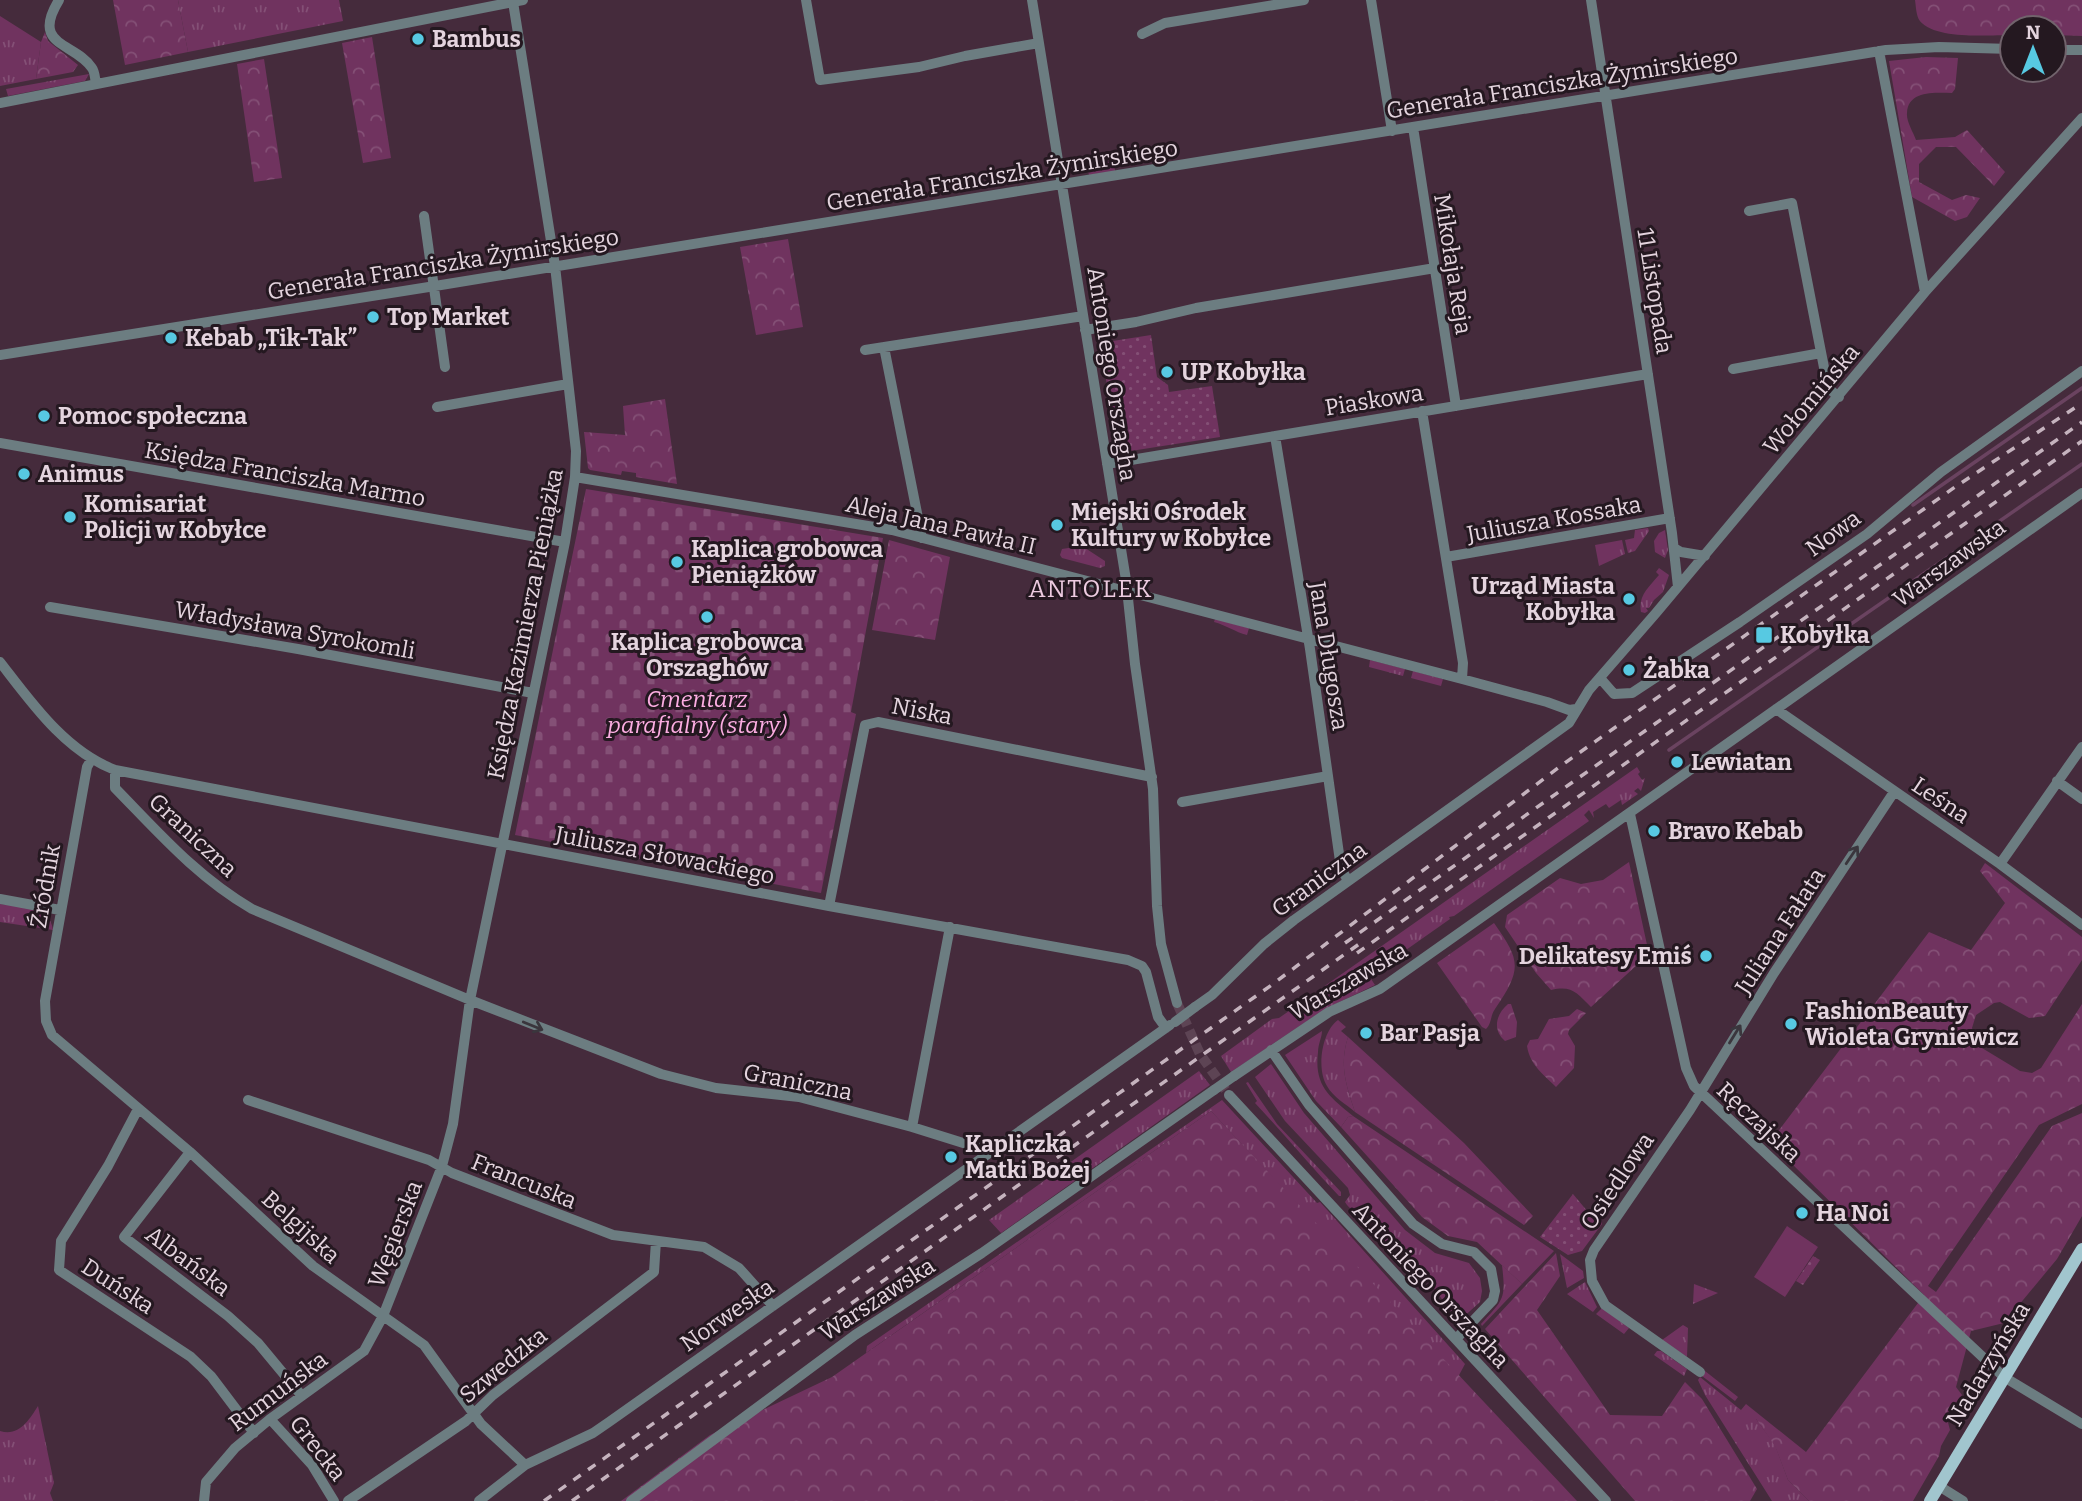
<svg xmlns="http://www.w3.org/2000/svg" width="2082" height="1501" font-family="Bitter,serif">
<defs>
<pattern id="grass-tufts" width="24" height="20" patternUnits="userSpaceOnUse" patternTransform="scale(1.75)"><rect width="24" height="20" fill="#70335f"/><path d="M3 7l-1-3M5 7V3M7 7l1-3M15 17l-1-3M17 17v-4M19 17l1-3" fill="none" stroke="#845076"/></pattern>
<pattern id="forest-crowns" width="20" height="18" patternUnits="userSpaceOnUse" patternTransform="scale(1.75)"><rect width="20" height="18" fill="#70335f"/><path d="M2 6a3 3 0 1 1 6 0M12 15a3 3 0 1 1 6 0" fill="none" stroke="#845076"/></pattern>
<pattern id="cemetery-stones" width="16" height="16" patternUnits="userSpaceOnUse" patternTransform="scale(1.75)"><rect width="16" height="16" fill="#70335f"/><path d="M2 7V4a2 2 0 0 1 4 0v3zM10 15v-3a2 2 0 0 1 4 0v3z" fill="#845076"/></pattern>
<pattern id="park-dots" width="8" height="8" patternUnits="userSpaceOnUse" patternTransform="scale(1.75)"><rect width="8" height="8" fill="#70335f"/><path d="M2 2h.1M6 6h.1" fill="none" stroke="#845076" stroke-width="1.8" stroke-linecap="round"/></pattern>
</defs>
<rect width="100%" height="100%" fill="#452b3c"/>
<path fill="url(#grass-tufts)" d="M178,0H339L343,21L188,52Z
M0,16L41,42L36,79L0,86Z
M89,74L85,81L8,96L6,89Z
M1114,161L1115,171L1089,175L1088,171L1074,174L1069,170V166L1077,168Z
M1648,528L1649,531L1635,551L1628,553L1625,540L1634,538L1635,530Z
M1665,530L1668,550L1665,558L1655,552L1654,541L1659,533Z
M1622,540L1625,554L1599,566L1595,545Z
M1082,546L1105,561V566L1100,568L1062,558L1060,555L1062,549Z
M1659,568L1669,575L1663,592L1654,600L1649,608H1646L1648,611L1645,613L1641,612C1638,596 1648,588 1659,575L1656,572Z
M1215,619L1249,628L1247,635C1235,632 1226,625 1214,622Z
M1370,660L1405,669L1403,676L1369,667Z
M1413,671L1443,679L1441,686L1411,678Z
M1637,767L1640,772L1638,774L1642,780L1645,778L1641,791L1638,788L1634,791L1638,794L1622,805L1621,800L1609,808L1606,804L1593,812L1594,818L1589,810L1584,815L1589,821L1454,916L1449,917L1450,919L1369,976L1375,985L1325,1009L1231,1072L1221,1056L1272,1019L1279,1018Z
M0,904C19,907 50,905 53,930L0,922Z
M1338,1020L1346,1027L1341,1031L1348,1037C1339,1065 1346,1085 1355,1112C1346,1104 1333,1097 1327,1086C1316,1069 1322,1031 1338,1020Z
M1322,1031C1322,1037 1318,1044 1318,1052C1314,1086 1329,1096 1353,1116L1348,1117L1341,1127L1316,1101L1285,1055Z
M1271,1064L1304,1113L1405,1230L1435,1253L1469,1263L1480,1278L1482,1291L1480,1302L1460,1320L1446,1305L1427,1278L1405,1257L1387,1247L1347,1205L1345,1202L1350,1195L1348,1188L1285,1121L1255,1077Z
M1199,1071L1210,1085L1001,1233L989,1220Z
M1248,1082L1277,1124L1341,1192V1196H1339C1311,1167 1284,1134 1255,1103L1257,1101L1246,1083Z
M1222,1100L1317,1203L1320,1202L1465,1364L1458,1377L1211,1111L866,1353L867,1346Z
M1560,1254L1583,1271L1584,1278L1567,1288Z
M1502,1265L1522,1284L1482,1326L1481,1324C1504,1299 1506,1299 1502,1265Z
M1585,1282L1597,1307L1593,1312L1567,1294Z
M1694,1284L1718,1293L1693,1304Z
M1602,1308L1629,1328L1624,1334L1596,1314Z
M1683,1325L1688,1328L1687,1357L1662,1340Z
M1657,1351H1661L1687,1369L1684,1376L1654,1355Z
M1705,1371L1738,1397L1735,1401L1702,1376Z
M1700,1377L1741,1410L1746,1404L1756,1412V1419L1775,1445L1788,1480L1809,1501H1772L1705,1395L1698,1380Z
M38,1406L54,1483L50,1493L53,1501H0V1431C19,1437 29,1420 38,1406Z"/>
<path fill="url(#forest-crowns)" d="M113,0H178L188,52L125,65Z
M1915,0H2082V36L2054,35V28H2012V35C1988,35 1936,40 1920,21C1916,16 1916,6 1915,0Z
M45,32L48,41L78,65L73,72L36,79L41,42Z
M372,37L391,158L363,163L342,43Z
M1926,57L1958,58L1955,89L1952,93C1936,93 1908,90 1907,113C1906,121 1913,132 1916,140L1955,137L1967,130L2005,172L1994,186L1956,147H1936L1919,164V182L1952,200L1966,195L1980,198L1967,217L1955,221L1912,197L1889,61Z
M264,59L282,178L254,182L237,64Z
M788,239L803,327L756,335L740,247Z
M665,399L677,484L636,477V473L622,471L621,475L590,470L588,468L584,432L625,435L623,406Z
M889,540L950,557L935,640L872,630Z
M1629,862L1649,954L1591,1007C1577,993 1572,985 1551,990L1536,973L1505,927L1507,915L1560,878L1581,884L1603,880Z
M1985,863L2082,937V960L2045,1016L2029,1018L2000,1002L1994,1003L1976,1015L1972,1028L1977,1045L2020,1071L2032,1073L2041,1068L2082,1004V1104L2039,1125L1928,1286L1936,1292L2052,1126L2082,1113V1216L2057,1259L2004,1323L1971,1331L1956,1387L1962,1395L1946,1415L1950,1430L1941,1446L1939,1456L1913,1501H1809L1788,1480L1775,1446L1756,1419V1412L1806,1452L1924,1295L1770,1142L1929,932L1971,950L2005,903L1980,871Z
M1494,923C1521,961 1522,969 1495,1009C1490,1016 1492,1023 1486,1029L1482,1027L1437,963Z
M1508,1004H1511L1517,1022L1516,1037L1505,1041C1492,1030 1496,1014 1508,1004Z
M1577,1009L1586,1013L1569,1030L1568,1034L1575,1046L1574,1068L1556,1087C1543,1074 1530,1065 1527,1046L1530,1040L1538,1039L1549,1019L1569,1016Z
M1348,1037L1464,1143L1533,1216L1524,1225L1355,1112C1346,1085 1339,1065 1348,1037Z
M1211,1111L1577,1501H621L710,1435L832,1377Z
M1353,1116L1554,1251L1522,1284L1477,1242L1448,1236L1422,1217L1341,1127L1348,1117Z
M1556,1253L1560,1276L1537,1310L1610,1415L1662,1416L1685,1382L1702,1399L1757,1489L1750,1501H1635L1485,1329Z"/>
<path fill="url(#cemetery-stones)" d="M586,489L883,538L851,712L856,714L821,893L515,835Z"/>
<path fill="url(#park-dots)" d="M1151,335L1157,377L1168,385L1169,392L1212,386L1220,437L1118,453L1100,343Z
M1573,1194L1588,1212L1601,1220L1602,1224L1582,1251L1568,1255L1540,1237Z
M1813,1256L1820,1260L1803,1285L1796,1281Z"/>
<path fill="#70335f" d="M1787,1226L1818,1247L1785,1297L1754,1277Z"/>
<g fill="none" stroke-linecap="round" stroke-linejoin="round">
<path stroke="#6a4360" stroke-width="3.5" d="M1913,505L2082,388
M1669,750L2082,464"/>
<path stroke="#5d4454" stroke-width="10" stroke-dasharray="10 5" stroke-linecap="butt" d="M1177,1003L1200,1054L1229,1095"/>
<path stroke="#6c7d81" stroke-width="10" d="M59,0C30,47 75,42 92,68C95,72 95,79 96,84
M806,0L820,80L919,67L965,56L1039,43
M1032,0L1126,580L1135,664L1153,789L1157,906L1161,944L1177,1003
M1371,0L1392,131
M1591,0L1672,533L1678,587
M1142,34L1165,23L1304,0
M2054,50H2082
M1879,51L1925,292
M0,103L523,0
M1413,127L1456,406
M1749,211L1792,203L1828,388L1839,397
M424,216L445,367
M1085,330L1136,322L1196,308L1435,268
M884,347L922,538
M865,350L1083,316
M0,355L435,286L1886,50L1939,47L2012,49
M1733,369L1821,353
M437,407L568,384
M1422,411L1463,663L1462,679
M1275,436L1310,649L1341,868L1348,881
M0,443L565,542
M1107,464L1648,374
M575,477L892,530L1462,679L1547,702L1569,710L1576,709
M1674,548L1681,552L1705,556
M1446,557L1670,518
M50,607L298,649L533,693
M0,662C31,702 65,751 115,770V788C159,833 197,877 252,909L470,1000L661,1074L716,1088L799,1097L912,1127L992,1152
M1600,678L1614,694L1632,693L1740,622L1867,534L1941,472L2082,371
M1776,709L2000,864L2082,925
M91,760L87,767L45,1001L46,1021L52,1035L190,1152L313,1266L424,1345L481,1424L525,1465
M115,770L829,906L1128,960L1142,966L1146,972L1158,1017L1166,1028
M2057,781L2082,799
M1182,802L1328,776
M1630,814L1686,1068L1694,1086L2004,1377L2082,1424
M2000,864L2082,747
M0,899L60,910
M829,906L865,725L878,722L1152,777
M1195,1007L1212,995L1264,944L1294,920L1569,723L1589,690L1656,613L1925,292L2082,118
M1271,1050L1309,1105L1413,1224L1442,1244L1474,1252L1491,1269L1495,1291L1493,1300L1456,1339
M1234,1076L1329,1012L1380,989L2082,493
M1229,1095L1606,1501
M248,1100L429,1160L452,1173L613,1235L704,1247L739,1268L773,1306
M138,1109L108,1166L61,1241L59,1270L191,1357L211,1376L254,1433
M912,1127L950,927
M190,1152L124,1237L228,1316L258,1343L302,1396
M1700,1372L1605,1305L1592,1281L1590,1260L1594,1250L1690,1110L1774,973L1894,792
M270,1419L312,1465L334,1501
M1939,1486L1963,1501
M204,1501L206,1482L235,1448L270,1419L364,1351L383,1316L442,1166L453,1124L470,1000L565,542L575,477L576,451L555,266L513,2
M348,1501L466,1421L493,1395L654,1272L656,1241
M479,1501L525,1465L593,1433L609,1422L1170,1025
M631,1501L855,1335L982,1253L1214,1090"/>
<path stroke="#a1c5ce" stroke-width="12" d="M1930,1501L2082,1249"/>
<path stroke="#c5b3be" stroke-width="3.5" stroke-dasharray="9 9" stroke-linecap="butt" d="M1345,943L2082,422
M1357,953L2082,441
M544,1501L1273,984L1562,765L1955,487L2082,403
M572,1501L1362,942"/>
<path stroke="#6c7d81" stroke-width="10" d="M1175,1022L1195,1007
M1214,1090L1234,1076"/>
</g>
<defs><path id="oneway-shaft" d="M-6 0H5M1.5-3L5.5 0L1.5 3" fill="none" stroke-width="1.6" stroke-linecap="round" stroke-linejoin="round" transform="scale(1.75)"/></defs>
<g stroke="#3a363d">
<use href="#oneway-shaft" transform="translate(1852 855) rotate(-56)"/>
<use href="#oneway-shaft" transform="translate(533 1026) rotate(22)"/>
<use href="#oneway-shaft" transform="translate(1735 1034) rotate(-58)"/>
</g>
<g fill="#57c9e2" stroke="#241820" stroke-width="2.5">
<circle cx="418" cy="39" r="7"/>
<circle cx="373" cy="317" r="7"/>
<circle cx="171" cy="338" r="7"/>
<circle cx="1167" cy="372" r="7"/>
<circle cx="44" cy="416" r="7"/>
<circle cx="24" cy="474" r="7"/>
<circle cx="70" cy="517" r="7"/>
<circle cx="1057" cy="525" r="7"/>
<circle cx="677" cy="562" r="7"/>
<circle cx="1629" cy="599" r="7"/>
<circle cx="707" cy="617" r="7"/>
<rect x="1755" y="626" width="18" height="18" rx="3.5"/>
<circle cx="1629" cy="670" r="7"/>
<circle cx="1677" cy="762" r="7"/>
<circle cx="1654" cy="831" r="7"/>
<circle cx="1706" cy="956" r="7"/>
<circle cx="1791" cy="1024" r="7"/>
<circle cx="1366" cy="1033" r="7"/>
<circle cx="951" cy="1157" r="7"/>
<circle cx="1802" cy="1213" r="7"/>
</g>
<g text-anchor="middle" stroke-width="6" stroke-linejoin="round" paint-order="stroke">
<g font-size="23" font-weight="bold" fill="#e4d4de" stroke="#241820" text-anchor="start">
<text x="432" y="47">Bambus</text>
<text x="387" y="325">Top Market</text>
<text x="185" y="346">Kebab „Tik-Tak”</text>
<text x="1181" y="380">UP Kobyłka</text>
<text x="58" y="424">Pomoc społeczna</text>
<text x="38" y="482">Animus</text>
<text x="84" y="512">Komisariat<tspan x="84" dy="26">Policji w Kobyłce</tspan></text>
<text x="1071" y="520">Miejski Ośrodek<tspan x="1071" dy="26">Kultury w Kobyłce</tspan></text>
<text x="691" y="557">Kaplica grobowca<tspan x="691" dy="26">Pieniążków</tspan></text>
<text x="1615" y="594" text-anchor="end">Urząd Miasta<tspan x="1615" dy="26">Kobyłka</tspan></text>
<text x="1780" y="643">Kobyłka</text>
<text x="707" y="650" text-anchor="middle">Kaplica grobowca<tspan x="707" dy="26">Orszaghów</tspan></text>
<text x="1643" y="678">Żabka</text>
<text x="1691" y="770">Lewiatan</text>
<text x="1668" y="839">Bravo Kebab</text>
<text x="1692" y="964" text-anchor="end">Delikatesy Emiś</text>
<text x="1805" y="1019">FashionBeauty<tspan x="1805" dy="26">Wioleta Gryniewicz</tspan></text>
<text x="1380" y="1041">Bar Pasja</text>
<text x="965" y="1152">Kapliczka<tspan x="965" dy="26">Matki Bożej</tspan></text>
<text x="1816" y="1221">Ha Noi</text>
</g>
<g font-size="23" fill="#e4d4de" stroke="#241820">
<text transform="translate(1562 83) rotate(-9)" y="8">Generała Franciszka Żymirskiego</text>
<text transform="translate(1002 175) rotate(-9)" y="8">Generała Franciszka Żymirskiego</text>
<text transform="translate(443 264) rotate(-9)" y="8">Generała Franciszka Żymirskiego</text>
<text transform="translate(1453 264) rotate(81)" y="8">Mikołaja Reja</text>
<text transform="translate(1655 291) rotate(81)" y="8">11 Listopada</text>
<text transform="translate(1112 374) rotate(81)" y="8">Antoniego Orszagha</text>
<text transform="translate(1811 399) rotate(-50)" y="8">Wołomińska</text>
<text transform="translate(1374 400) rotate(-9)" y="8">Piaskowa</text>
<text transform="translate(285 474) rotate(10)" y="8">Księdza Franciszka Marmo</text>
<text transform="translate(1554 519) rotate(-10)" y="8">Juliusza Kossaka</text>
<text transform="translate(941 525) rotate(13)" y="8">Aleja Jana Pawła II</text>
<text transform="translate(1833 533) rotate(-36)" y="8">Nowa</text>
<text transform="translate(1949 563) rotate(-36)" y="8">Warszawska</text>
<text transform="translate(525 624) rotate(-79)" y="8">Księdza Kazimierza Pieniążka</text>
<text transform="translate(295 630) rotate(10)" y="8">Władysława Syrokomli</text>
<text transform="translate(1329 656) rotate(81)" y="8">Jana Długosza</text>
<text transform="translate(922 711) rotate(11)" y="8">Niska</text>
<text transform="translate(1941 800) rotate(34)" y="8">Leśna</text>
<text transform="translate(193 835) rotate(43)" y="8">Graniczna</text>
<text transform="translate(665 855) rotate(11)" y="8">Juliusza Słowackiego</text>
<text transform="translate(1319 879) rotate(-36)" y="8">Graniczna</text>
<text transform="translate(45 886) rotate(-80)" y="8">Źródnik</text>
<text transform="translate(1780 931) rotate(-57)" y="8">Juliana Fałata</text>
<text transform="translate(1348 981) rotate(-30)" y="8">Warszawska</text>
<text transform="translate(798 1082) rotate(11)" y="8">Graniczna</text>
<text transform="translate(1759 1122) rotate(43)" y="8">Ręczajska</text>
<text transform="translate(524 1181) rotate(22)" y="8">Francuska</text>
<text transform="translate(1617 1181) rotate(-56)" y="8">Osiedlowa</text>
<text transform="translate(301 1227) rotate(42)" y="8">Belgijska</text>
<text transform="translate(395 1234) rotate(-69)" y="8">Węgierska</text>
<text transform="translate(188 1261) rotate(37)" y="8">Albańska</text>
<text transform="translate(1431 1285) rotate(47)" y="8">Antoniego Orszagha</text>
<text transform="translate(118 1286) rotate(33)" y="8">Duńska</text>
<text transform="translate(877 1299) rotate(-33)" y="8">Warszawska</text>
<text transform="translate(727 1315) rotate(-35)" y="8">Norweska</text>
<text transform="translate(1988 1364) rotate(-59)" y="8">Nadarzyńska</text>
<text transform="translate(503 1365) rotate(-39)" y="8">Szwedzka</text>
<text transform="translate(278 1391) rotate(-37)" y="8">Rumuńska</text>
<text transform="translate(318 1448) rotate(52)" y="8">Grecka</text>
</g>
<g font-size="23" font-style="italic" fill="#fcade2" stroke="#241820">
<text x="697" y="707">Cmentarz<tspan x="697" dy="26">parafialny (stary)</tspan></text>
</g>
<g font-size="24" letter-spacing="2" fill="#edcbe0" stroke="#241820">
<text x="1091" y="597">ANTOLEK</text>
</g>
</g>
<g transform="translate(2033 49)"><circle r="33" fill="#241820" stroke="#71636c" stroke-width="2"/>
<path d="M0-5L12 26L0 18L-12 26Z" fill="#57c9e2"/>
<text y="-10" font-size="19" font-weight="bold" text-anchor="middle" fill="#e4d4de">N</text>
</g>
</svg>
